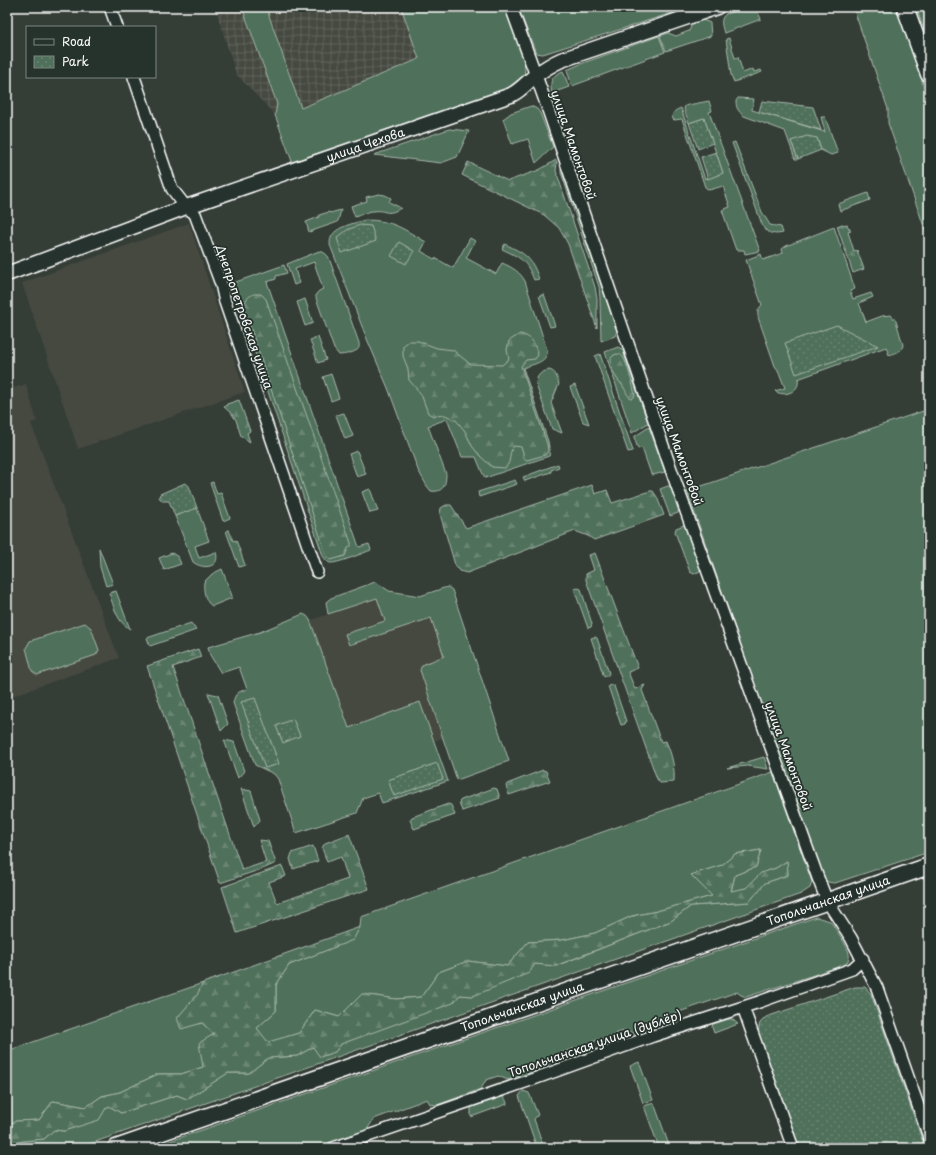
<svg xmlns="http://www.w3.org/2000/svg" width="936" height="1155" font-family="'Playpen Sans',sans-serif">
<defs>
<pattern id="industrial-grid" width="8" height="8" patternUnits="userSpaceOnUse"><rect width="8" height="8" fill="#454940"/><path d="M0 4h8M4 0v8" fill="none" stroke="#61645d"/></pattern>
<pattern id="forest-firs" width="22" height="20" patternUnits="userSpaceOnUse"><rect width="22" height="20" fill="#4f705a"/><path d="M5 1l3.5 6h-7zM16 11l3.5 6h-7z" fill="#698573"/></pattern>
<pattern id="park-dots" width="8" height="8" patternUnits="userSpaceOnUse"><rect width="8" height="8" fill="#4f705a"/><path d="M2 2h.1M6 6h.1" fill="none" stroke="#698573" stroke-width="1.8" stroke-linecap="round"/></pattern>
</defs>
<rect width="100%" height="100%" fill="#343d36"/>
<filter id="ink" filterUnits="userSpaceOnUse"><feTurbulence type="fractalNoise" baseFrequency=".025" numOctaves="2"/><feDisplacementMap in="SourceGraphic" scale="8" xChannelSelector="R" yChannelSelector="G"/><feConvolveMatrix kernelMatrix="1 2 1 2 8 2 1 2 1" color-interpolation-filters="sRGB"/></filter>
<g filter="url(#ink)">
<path fill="#454940" d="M189,223L245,392L78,449L22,283Z
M26,384L37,421L31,423L119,658L7,698V390Z
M377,598L440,602L483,724L327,779L272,633Z"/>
<path fill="url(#industrial-grid)" d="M215,7H242L277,104L275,115L236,74Z
M266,7H401L419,59L301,108Z"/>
<path fill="#4f705a" stroke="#a7b8ac" d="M242,7H266L301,108L419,59L401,7H506L524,59L525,67L524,78L509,88L293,164L275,115L277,104Z
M518,7H691L543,54L536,53Z
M745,7L756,8L761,19L724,33C722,26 719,19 726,14Z
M853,7H896L929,101V241L888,123V109Z
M916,7H926L929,16V44Z
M702,20L708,22L710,23L711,36L666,51L660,36L668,33L676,36L689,31L692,24Z
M659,36L665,52L572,86L567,70L583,63Z
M729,38L735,58L738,57L743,73L753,69L754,72L761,70L762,72L734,82L731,75L726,39Z
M563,71L569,87L552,93C549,80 552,76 563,71Z
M738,98L754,99L752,110L825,132L821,117H825L838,153L831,155L821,150L817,138L791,141L798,159H795L785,131L744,116C738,111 736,108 736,101Z
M709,101L712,111L709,112L760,251L745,254L744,250H736L722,210L730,207L723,186L709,190L705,187L682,119L674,120L672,118C673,111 676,110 681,108L705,179L723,173L704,118L689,123L684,109L685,106L688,105Z
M531,106L537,109L540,113L553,147L536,163L528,139L512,144L503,119L511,113Z
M449,129L469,131L457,157L441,163L374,155Z
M735,142L762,212L770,225L781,227L783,233C775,235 768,234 763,227L732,143Z
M561,167L617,331L615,336L601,341L600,299L599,287L564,181L561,173Z
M868,193L870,200L840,211L838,204Z
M379,194L385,195L391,198L389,202L401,208C386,217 386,209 374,211C367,211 361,215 355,217L351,206L367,201L366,197Z
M341,210L338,221L335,223L309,232L306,222L319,217V215L329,212L330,213Z
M365,220C393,220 403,229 426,242L421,251L434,259L435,258L453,268L470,238L475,241L466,258L496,274L502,263C512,267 520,272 525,281L547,350C548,363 532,364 523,368L548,441L550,453L549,456L485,478L482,472L476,457H462L447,419L428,426L446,474C446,485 443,493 431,491L427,486L418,470L388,388L367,339L330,245C330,244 330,239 331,238C334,227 355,223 365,220Z
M834,227L855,289L850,291L853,299L871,293L873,297L859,303L866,322L882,316L891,315L896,321L903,345C902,352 895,353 889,355L886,347L798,379C801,391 784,398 775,391L785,388L778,370L775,366L759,320C757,313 757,310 762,305L746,260L761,254L763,260L783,253L782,249L786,246Z
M505,244C525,254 531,256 539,279L534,280C526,260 521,258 502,249Z
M319,251C324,252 327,254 329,258L359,343C359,346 360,348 357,350C353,353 344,355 339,355L334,349L316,298V294L319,291L323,289L314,262L295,269L299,283L294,285L287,264Z
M284,265L287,273L276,276V279L267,282L359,547L369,544L371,550C363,553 337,564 330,563C327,562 325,559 323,556L233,287V283Z
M544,294L555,326L550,327L539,296Z
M305,299L313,323L305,326L297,302Z
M318,337L326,360L318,363L310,340Z
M618,347L620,348L623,351L648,423L632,433L605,352Z
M600,354L633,451L628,452L595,356Z
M549,370C556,371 557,378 559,384L551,403L562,433L552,429L536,385C536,376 540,372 549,370Z
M331,374L339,398L331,401L323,377Z
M575,385L589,424L583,422L570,387Z
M929,409V852L835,883C827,883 824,880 820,874L784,768L687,491Z
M344,413L353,436L345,439L336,415Z
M649,427L665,472L653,475L651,474L642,448L638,449L634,437Z
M357,451L366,474L357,477L349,454Z
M558,464L559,467L551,470V472L525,481L523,477Z
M515,480L517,484L479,497L478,492Z
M213,482L217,494L221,493L230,518L223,521L210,483Z
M668,486H670L672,488L679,508L678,513L670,516L660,489Z
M370,489L378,511L370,513L362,492Z
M197,508L209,541L195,546L199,558L216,552C221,568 203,570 193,562L175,516Z
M684,525H686L702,570L694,574L690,572L675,532L676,528Z
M229,530L233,541L236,540L245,565L239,567L226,531Z
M99,548L113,584L106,586L100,567Z
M172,553L178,557L181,564L164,570L159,558Z
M222,569L232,596V598L212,606C205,602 203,590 204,582L212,574Z
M375,582L379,584L389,591L420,596L444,588L448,587L452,590L509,761L457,780L420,670L422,665L444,656L431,618L349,645L345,634L385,621L377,598L328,614L326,602L331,598Z
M578,588L581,589L592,624L591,627L588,628L574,589Z
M116,591L130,629C117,622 114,607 109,593Z
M303,614L307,616L310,620L349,728L420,702L448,781L382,803L378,793L363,798L357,813L296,833L278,779L274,774L255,765L233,703C235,693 238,692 247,689L239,667L221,673L210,655L208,647L260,632Z
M85,623L91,628L99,650L96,655L37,675L32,671L26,648L30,641Z
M191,623L196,630L150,646L147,638Z
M595,637L597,638L609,673L608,675L604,677L591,638Z
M611,685L614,686L626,721L625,724L621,725L608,686Z
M208,693L218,695L228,724L221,731Z
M224,740L234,742L244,771L238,778Z
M764,757L768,769L748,766L727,768Z
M773,772L812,882L810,888L801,894L78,1148H7V1145L23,1141L44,1139L54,1130L64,1131L109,1106L121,1113L177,1095L187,1099L228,1073H249L268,1058L297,1056L313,1047L335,1052L341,1044L460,995L473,996L535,964L556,966L671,921L691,906L749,902L765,883L788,875L787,861L776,868L761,873L746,888L731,892L735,875L756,867L761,850L735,854L722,865L703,871L691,875L712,896L657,911L632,916L595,933L562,940L528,942L507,966L468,961L439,972L421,997L396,999L362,994L339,1017L315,1010L299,1033L268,1043L257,1028L276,1011V985L289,965L352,940L360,927L361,917Z
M241,789L251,791L260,820L254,827Z
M816,917L830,921C835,928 848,946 849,954C850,959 847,963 844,965L746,997L741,995L737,992L647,1023V1030L644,1033L636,1035L627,1030L617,1033L612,1044H607L601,1039L550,1057L549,1064L547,1067L508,1080L498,1076L486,1080L481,1089L437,1105L430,1104L427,1099L374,1119L366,1131L317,1148H150Z
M203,983L198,995L177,1018L202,1023L214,1034L203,1067L181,1074H158L120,1092L102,1096L86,1107L53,1101L39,1120L16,1121L7,1126V1051Z
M729,1019H732L738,1024L714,1033L712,1027L713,1024Z
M639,1062L653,1100L643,1103L630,1066Z
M523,1091L529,1093L538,1115L534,1119L544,1148H537L519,1096Z
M500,1096C505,1097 506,1099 507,1104L471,1117V1108L472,1105Z
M654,1103L670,1148H659L644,1106Z"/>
<path fill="url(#forest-firs)" stroke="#a7b8ac" d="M556,160L557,163L556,171L595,287L597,299V328L568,244L559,228L544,215L462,175L468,162L508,181L539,170Z
M842,224L847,225L851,231L848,232L854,251L857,250L864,269L853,273L837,226Z
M254,294H261L266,299L351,543V546L348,548L345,556L331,560L327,557L244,308C245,300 247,297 254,294Z
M520,334C533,337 534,343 538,355L535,359L526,360L521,366L547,444L548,451L545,455L527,460L523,458V452L521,447L514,446C507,455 513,460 505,468L492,467L480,456L472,446L465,431L456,420L445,415L433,416L428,413L421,394L409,380L408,369L403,356V346L409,341H418L437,348L453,350L470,364L502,365L509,359L507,350L509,341Z
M617,354C621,355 620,354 623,357C627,363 634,388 635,396L632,399C627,396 627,393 624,388C622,384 618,381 616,377C612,372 611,364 611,358L614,355Z
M239,400L250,431L247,433L250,442L241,436L236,420L232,414L224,407L227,404Z
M592,485L595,494L607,490L612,503L650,491H653L657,497L664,515L594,540L588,536L575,531L467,573L459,571L455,565L440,514L441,508L446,505H451L466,528Z
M595,553L638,668L628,672L635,689L645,685L642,690L661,742L666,741C672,755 675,767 674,782L660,783L657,779L586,580V574L594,570L589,555Z
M198,649L201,657L173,667L242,870L266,862L259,840L268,841L276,863L265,868L220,883L147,666Z
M543,770L546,771L550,781L509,795L506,786L507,784Z
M494,788L497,789L500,798L462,811L459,802L461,800Z
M448,804L451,805L455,815L414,829L410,820L412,817Z
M349,834L369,889L237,933L222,887L282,866L286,876L269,882L277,903L348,879L341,857L327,862L322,848L325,843Z
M313,846L318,861L293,869L290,859L292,853Z
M761,850L756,867L735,875L731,891L746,888L761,873L776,868L787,861L788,875L765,883L749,902L691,906L671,921L555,966L535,964L529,973L473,996L460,995L453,1003L341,1044L335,1052L320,1057L313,1047L297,1056L268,1058L249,1073H228L187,1099L177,1095L121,1113L109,1106L106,1108L99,1120L64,1131L54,1130L44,1139L23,1141L7,1145V1126L16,1121L39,1120L53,1101L86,1107L102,1096L120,1092L158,1074H181L203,1067L199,1043L214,1034L202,1023L181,1029L177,1018L197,995L203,983L360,927L353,940L289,965L276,985V1011L257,1028L268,1042L299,1033L315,1010L339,1017L362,994L396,999L421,997L439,972L468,961L507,966L528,942L562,940L595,933L632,916L657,911L712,896L691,875L703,871L722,865L735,854Z"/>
<path fill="url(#park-dots)" stroke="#a7b8ac" d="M762,101L813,107L821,130L759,112Z
M704,118L713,143L698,149L689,123Z
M807,136L817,138L821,150L798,159L791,141Z
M716,152L723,173L708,179L701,157Z
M360,225L371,226L376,241L342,253L337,238L347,230Z
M399,242L414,251L406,264L391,256Z
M837,325L878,346L796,374L785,343Z
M185,483L187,484L189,486L197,508L175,516L169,501H162L159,497L160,494Z
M255,698L279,764L265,768L241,702Z
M293,719L300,736L283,743L276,726Z
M437,763L443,779L394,796L388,780Z
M855,987H865L871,994L925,1148H798L758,1032L760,1023L766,1017Z"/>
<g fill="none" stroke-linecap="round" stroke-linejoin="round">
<g stroke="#fff" stroke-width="14">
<path id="minor" d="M110,7L117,27
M511,7L543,95L673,475L818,878L827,901L851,938L877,988L929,1137
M134,77L172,189L186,207L195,214L221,284L225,302L317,572
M743,1007L793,1148
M333,1148L531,1080L653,1036L759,1002L852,969L863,959"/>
</g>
<g stroke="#fff" stroke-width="17">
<g id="tertiary">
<path id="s1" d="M7,274L186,207L511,95C521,90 527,82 536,75C544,69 552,64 561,60L717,7"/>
</g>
</g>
<g stroke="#fff" stroke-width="19">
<g id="secondary">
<path d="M905,7L929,74"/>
<path id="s2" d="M116,1148L929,866"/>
</g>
</g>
<use href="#minor" stroke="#26332d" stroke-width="11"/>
<use href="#tertiary" stroke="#26332d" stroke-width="14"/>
<use href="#secondary" stroke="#26332d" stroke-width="16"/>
</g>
</g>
<g text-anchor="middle" stroke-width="3.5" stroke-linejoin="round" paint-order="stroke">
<g font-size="12" fill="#fff" stroke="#26332d">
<text dy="4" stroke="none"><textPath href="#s1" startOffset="381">улица Чехова</textPath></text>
<text transform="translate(573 145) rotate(71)" y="4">улица Мамонтовой</text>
<text transform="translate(244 317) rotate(71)" y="4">Днепропетровская улица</text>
<text transform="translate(679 451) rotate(70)" y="4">улица Мамонтовой</text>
<text transform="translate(788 756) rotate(70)" y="4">улица Мамонтовой</text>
<text dy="4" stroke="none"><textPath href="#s2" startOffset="754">Топольчанская улица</textPath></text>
<text dy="4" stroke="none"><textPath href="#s2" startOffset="430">Топольчанская улица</textPath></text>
<text transform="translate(595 1044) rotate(-19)" y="4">Топольчанская улица (дублёр)</text>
</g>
</g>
<rect width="936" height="1155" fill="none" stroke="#26332d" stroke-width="24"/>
<rect x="12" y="12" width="912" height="1131" fill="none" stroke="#fff" stroke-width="1.5" filter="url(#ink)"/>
<rect x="26" y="26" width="130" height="52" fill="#26332d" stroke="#7d8581"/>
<rect x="34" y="39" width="20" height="6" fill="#26332d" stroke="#7d8581"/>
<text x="62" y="46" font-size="12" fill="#ffffff">Road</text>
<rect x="34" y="56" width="20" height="12" fill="url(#park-dots)" stroke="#7d8581"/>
<text x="62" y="66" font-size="12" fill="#ffffff">Park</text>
</svg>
